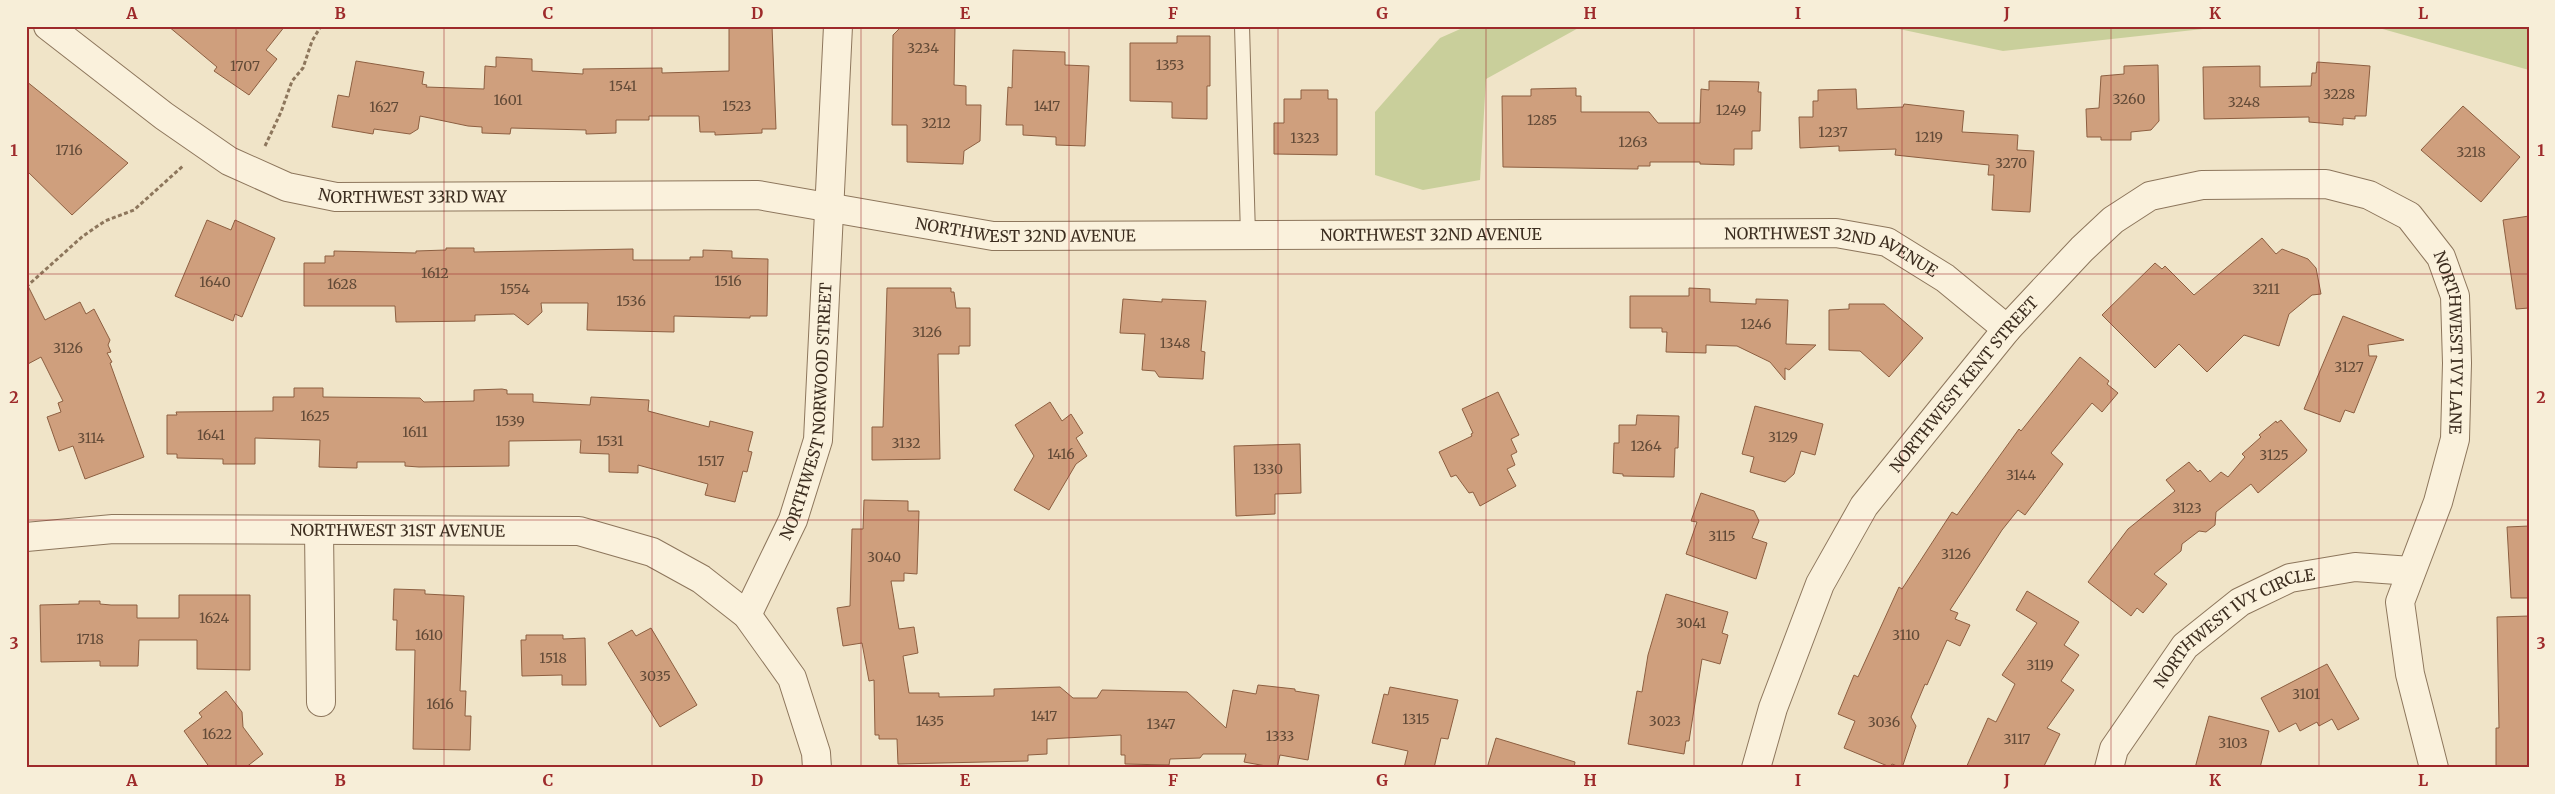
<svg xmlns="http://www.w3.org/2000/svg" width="2555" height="794" font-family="Merriweather,serif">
<rect width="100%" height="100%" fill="#f0e4c8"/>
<path fill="#c9cf9b" d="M1467,26H1582L1486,79L1480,180L1423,190L1375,175V112L1440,38Z
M1885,26H2529V70L2372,26L2212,28L2003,51Z"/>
<path fill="#cf9f7d" stroke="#8d5f41" d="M168,26H285L266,50L277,59L249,95L214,71L217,67Z
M729,26H772L776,129H762V133L715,135V132H700L699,116H649V120H616V133L586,134V130L511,128L510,134L482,133V127L468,126L420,116L418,129L410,134L374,129L373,134L332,127L338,95L349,97L356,61L424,72L422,84L427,85L426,87L484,89L485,66L496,67V57L532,59V71L583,74V69L662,68V73L729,71Z
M902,26H955L954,85L966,86V105H981L980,141L964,151L963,164L907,162V125H892L893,35Z
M1177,36H1210V86H1207V119L1172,118V102L1130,101V43H1177Z
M1013,50L1065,52V65L1089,66L1085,146L1056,145V137L1023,135V125H1006L1008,87L1012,88Z
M2317,62L2370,66L2366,116H2355V119L2343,118V125L2309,122V117L2204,119L2203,67L2260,66V87L2311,86L2312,73H2316Z
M2158,65L2159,121L2151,130L2131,132V140H2101V137H2087L2086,109L2099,108L2101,76L2124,74V66Z
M26,81L128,163L72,215L26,170Z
M1709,81L1759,82L1758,92H1761L1760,131H1752V149H1734V165L1700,164V162H1650V166H1638V169L1503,167L1502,96H1531V89L1576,88V96H1581V112H1649L1658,123H1700L1701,89L1709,90Z
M1856,89L1857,109L1903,107L1904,104L1964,111L1962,132L2018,135L2017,150L2034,151L2030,212L1992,210L1994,175H1988L1989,165L1895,155L1896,149L1839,151V146L1800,148L1799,117H1813V101H1818V90Z
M1301,90H1328V99H1337V155L1274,154V123H1284V99H1301Z
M2463,106L2520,157L2481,202L2421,150Z
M2529,216V308L2516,309L2503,220Z
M207,220L231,230L235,220L275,238L242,317L235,314L233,321L175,296Z
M2262,238L2276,254L2282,249L2308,259L2316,268L2321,294L2312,295L2289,314L2279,346L2244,335L2207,372L2179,344L2155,368L2102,315L2155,263L2162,269L2165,266L2194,295Z
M446,248H474V252L633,249V260H690V257H703V250L732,251V258L768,259L767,316H750V318L674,316V332L587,330L588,303H541L542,312L528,325L514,314L475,315V321L396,322L395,306H304V263H325V256H334V251L416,253V251L446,250Z
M26,282L45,320L80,302L86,314L94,309L110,340L108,345L111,352L107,353L112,362L110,363L144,457L85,479L73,446L59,451L47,417L61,412L58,403L63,401L41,357L26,365Z
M887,288H951V292H954L956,308H970V346H959V354H938L940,459L872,460V427H883Z
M1689,288L1710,289V302L1756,304V299L1788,300L1786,344L1816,345L1789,370L1785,368V380L1770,362L1737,346L1706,345V353L1666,352L1667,332H1662V328H1630V296H1689Z
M1123,299L1162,302V299L1206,301L1201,351L1205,352L1203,379L1159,377L1155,371L1142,370L1145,334L1120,333Z
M1849,304H1884L1923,338L1889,377L1860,351L1829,350V310L1849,309Z
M2343,316L2404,340L2368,345L2369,356H2377L2354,413L2345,410L2340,422L2304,409Z
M2080,357L2109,381L2107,384L2118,393L2102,412L2092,403L2051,453L2063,464L2025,515L2018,510L2002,530L1950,610L1958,613L1955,619L1970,625L1960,646L1947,640L1927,685L1925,684L1911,717L1916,726L1902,768L1892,764L1890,767L1844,748L1855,721L1838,714L1854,675L1858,677L1899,587L1902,589L1952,512L1957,515L2019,429L2021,431Z
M294,388H323V397L420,398L424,402L474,401V390L502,389L507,390V394H533V402L590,405L591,397L649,400L648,411L709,427L710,421L753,432L748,451L752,452L747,472L743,471L735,502L705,495L708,484L638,465V473L609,472V454L580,453L581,440L509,441V466L419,467L405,466V462H357V468L319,467L320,440L255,438V464H223V459L177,458V454H167V415H177L176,412L273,411V397H294Z
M1498,392L1519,435L1511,439L1517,452L1511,455L1515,465L1507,469L1516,486L1480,506L1473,492L1469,493L1456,475L1451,477L1439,452L1472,436L1471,434L1473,433L1462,409Z
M1050,402L1062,421L1071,414L1083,433L1076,438L1087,456L1076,464L1049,510L1014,490L1034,456L1015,425Z
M1755,406L1823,424L1815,455L1801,451L1794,474L1785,482L1750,472L1754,457L1742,454Z
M1637,415L1679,416L1678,448H1675L1674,477L1623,476V474L1613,473L1614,443H1619V425H1636Z
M2281,420L2307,450L2305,453L2258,493L2251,484L2216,512L2215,525L2206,532L2199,531L2182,544L2181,551L2154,574L2167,584L2143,613L2137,608L2131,616L2088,582L2128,529L2175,491L2166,480L2189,462L2198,472L2200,470L2210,482L2221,472L2228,477L2245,457L2242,454L2261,437L2259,435L2276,421L2277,423Z
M1300,444L1301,493L1275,494V514L1236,516L1234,446Z
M1701,493L1754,511L1759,521L1752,538L1767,543L1756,579L1686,554L1697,522L1691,521Z
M864,500L908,501V511H919L917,574L904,573V581H891L899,629L914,627L918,653L903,656L909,693H939V697L994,696V689L1060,687L1073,698H1097L1102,690L1187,692L1226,728L1233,690L1256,694L1258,685L1295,689V691L1319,695L1308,760L1280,755L1277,768L1244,762L1246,754H1203L1200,758L1170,759L1169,765L1125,764V755H1121V735L1047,739V754L1028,755V761L898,764L897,739H879V735H875L874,680L869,681L862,643L843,646L837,608L850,606L852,529H863Z
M2529,526V598H2511L2507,527Z
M394,589L425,590V594L464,596L460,691H466L465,716H471L470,750L413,749L415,650H396L397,620H393Z
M2027,591L2079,622L2064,645L2079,655L2061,681L2074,690L2047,728L2060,734L2043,768H1966L1988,718L1996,722L2015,684L2002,675L2037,623L2016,610Z
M1666,594L1728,612L1722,633L1728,635L1720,664L1702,659L1689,741H1686L1684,754L1628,744L1637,691L1642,692L1648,655Z
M179,595H250V670L197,669V640H139L138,666H100V661L41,662L40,605L79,604V601H100V604L111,605H137V618H179Z
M2529,616V768H2496V728H2499L2497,617Z
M651,628L697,705L660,727L608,643L632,630L636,636Z
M526,635H563V639L585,638L586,685H562V675L522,676L521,640H526Z
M2327,664L2359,719L2338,730L2332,719L2319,726L2317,722L2300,731L2296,723L2279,732L2261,698Z
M1390,687L1458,700L1448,739L1441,738L1434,768H1404L1408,751L1372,743L1384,694L1388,695Z
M226,691L242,712L243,727L263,754L245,768H210L184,731L202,717L199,713Z
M2209,716L2269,731L2260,768H2195Z
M1496,738L1575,762L1574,768H1487Z"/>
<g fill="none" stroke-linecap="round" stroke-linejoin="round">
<g stroke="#8d765c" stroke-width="16">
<path id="service" d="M1242,26L1248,235"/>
</g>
<g stroke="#8d765c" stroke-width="30">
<g id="minor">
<path id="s1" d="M48,26L164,116L229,161L287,187L336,197L758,195L993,236L1836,233L1887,242L1945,278L2007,329"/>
<path d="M319,530L321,702"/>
<path id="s2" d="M26,537L113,529L579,531L652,552L701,579L747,615L792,678L816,753L817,768"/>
<path id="s3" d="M747,615L793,520L818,440L838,26"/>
<path id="s4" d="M1756,768L1773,708L1820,584L1864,506L2007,329L2082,249L2113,220L2150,196L2202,185L2326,184L2369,195L2409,216L2441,257L2455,296L2457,363L2455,439L2438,502L2400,602L2410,674L2434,768"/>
<path id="s5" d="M2109,768L2114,749L2185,646L2240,602L2290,578L2355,567L2411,571"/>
</g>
</g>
<path stroke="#8d765c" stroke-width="3" stroke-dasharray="4 2.5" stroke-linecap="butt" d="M265,146L281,112L292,81L303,68L312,41L321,26
M26,287L83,236L105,221L134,210L184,165"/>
<use href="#service" stroke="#faf1dc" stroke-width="14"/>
<use href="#minor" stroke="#faf1dc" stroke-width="28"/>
</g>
<path fill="none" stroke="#9e2a2b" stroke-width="1" stroke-opacity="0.55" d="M236,26V768M444,26V768M652,26V768M861,26V768M1069,26V768M1278,26V768M1486,26V768M1694,26V768M1902,26V768M2111,26V768M2319,26V768M26,274H2529M26,520H2529"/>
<g text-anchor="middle" stroke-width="5" stroke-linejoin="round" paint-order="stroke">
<g font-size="14" fill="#624a37">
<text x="923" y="53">3234</text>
<text x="1170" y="70">1353</text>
<text x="245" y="71">1707</text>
<text x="623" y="91">1541</text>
<text x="2339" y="99">3228</text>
<text x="2129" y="104">3260</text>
<text x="508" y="105">1601</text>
<text x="2244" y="107">3248</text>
<text x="737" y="111">1523</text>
<text x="1047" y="111">1417</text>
<text x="384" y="112">1627</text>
<text x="1731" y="115">1249</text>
<text x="1542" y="125">1285</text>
<text x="936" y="128">3212</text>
<text x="1833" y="137">1237</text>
<text x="1929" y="142">1219</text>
<text x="1305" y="143">1323</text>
<text x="1633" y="147">1263</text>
<text x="69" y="155">1716</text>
<text x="2471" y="157">3218</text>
<text x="2011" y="168">3270</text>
<text x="435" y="278">1612</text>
<text x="728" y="286">1516</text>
<text x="215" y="287">1640</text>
<text x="342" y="289">1628</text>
<text x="515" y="294">1554</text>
<text x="2266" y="294">3211</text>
<text x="631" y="306">1536</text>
<text x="1756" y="329">1246</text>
<text x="927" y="337">3126</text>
<text x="1175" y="348">1348</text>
<text x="68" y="353">3126</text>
<text x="2349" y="372">3127</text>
<text x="315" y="421">1625</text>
<text x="510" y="426">1539</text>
<text x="415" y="437">1611</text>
<text x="211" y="440">1641</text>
<text x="1783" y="442">3129</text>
<text x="91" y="443">3114</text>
<text x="610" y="446">1531</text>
<text x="906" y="448">3132</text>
<text x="1646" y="451">1264</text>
<text x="1061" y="459">1416</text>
<text x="2274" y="460">3125</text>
<text x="711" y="466">1517</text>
<text x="1268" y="474">1330</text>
<text x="2021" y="480">3144</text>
<text x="2187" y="513">3123</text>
<text x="1722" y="541">3115</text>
<text x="1956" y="559">3126</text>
<text x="884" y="562">3040</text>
<text x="214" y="623">1624</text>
<text x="1691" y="628">3041</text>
<text x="429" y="640">1610</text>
<text x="1906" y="640">3110</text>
<text x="90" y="644">1718</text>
<text x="553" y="663">1518</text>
<text x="2040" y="670">3119</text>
<text x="655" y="681">3035</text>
<text x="2306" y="699">3101</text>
<text x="440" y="709">1616</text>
<text x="1044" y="721">1417</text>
<text x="1416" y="724">1315</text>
<text x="930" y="726">1435</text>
<text x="1665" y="726">3023</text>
<text x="1884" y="727">3036</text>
<text x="1161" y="729">1347</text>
<text x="217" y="739">1622</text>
<text x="1280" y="741">1333</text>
<text x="2017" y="744">3117</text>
<text x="2233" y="748">3103</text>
</g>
<g font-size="16" fill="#3d2e20" stroke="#f7eed8">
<text dy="6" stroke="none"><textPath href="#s1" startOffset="416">NORTHWEST 33RD WAY</textPath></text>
<text dy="6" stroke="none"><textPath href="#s1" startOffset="1032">NORTHWEST 32ND AVENUE</textPath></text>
<text dy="6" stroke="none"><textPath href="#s1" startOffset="1438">NORTHWEST 32ND AVENUE</textPath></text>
<text dy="6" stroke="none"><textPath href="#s1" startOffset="1842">NORTHWEST 32ND AVENUE</textPath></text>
<text dy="6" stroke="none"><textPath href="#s4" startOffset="1114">NORTHWEST IVY LANE</textPath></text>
<text dy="6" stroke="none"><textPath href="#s4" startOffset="442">NORTHWEST KENT STREET</textPath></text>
<text dy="6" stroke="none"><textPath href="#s3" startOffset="216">NORTHWEST NORWOOD STREET</textPath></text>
<text dy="6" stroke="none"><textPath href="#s2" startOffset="372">NORTHWEST 31ST AVENUE</textPath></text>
<text dy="6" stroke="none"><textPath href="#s5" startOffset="196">NORTHWEST IVY CIRCLE</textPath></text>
</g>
</g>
<rect width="2555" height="794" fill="none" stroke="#f7eed8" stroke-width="55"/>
<rect x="28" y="28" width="2500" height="738" fill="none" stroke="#9e2a2b" stroke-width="2"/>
<g font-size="16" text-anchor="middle" font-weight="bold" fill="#9e2a2b">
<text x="132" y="19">A</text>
<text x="340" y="19">B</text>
<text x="548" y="19">C</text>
<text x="757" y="19">D</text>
<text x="965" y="19">E</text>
<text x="1173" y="19">F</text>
<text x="1382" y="19">G</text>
<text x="1590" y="19">H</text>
<text x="1798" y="19">I</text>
<text x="2007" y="19">J</text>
<text x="2215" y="19">K</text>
<text x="2423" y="19">L</text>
<text x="14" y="156">1</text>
<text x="2541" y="156">1</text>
<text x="14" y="403">2</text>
<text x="2541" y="403">2</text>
<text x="14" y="649">3</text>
<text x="2541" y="649">3</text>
<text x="132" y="786">A</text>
<text x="340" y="786">B</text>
<text x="548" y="786">C</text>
<text x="757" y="786">D</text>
<text x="965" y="786">E</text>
<text x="1173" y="786">F</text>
<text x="1382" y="786">G</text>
<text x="1590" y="786">H</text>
<text x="1798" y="786">I</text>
<text x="2007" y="786">J</text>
<text x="2215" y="786">K</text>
<text x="2423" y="786">L</text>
</g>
</svg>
